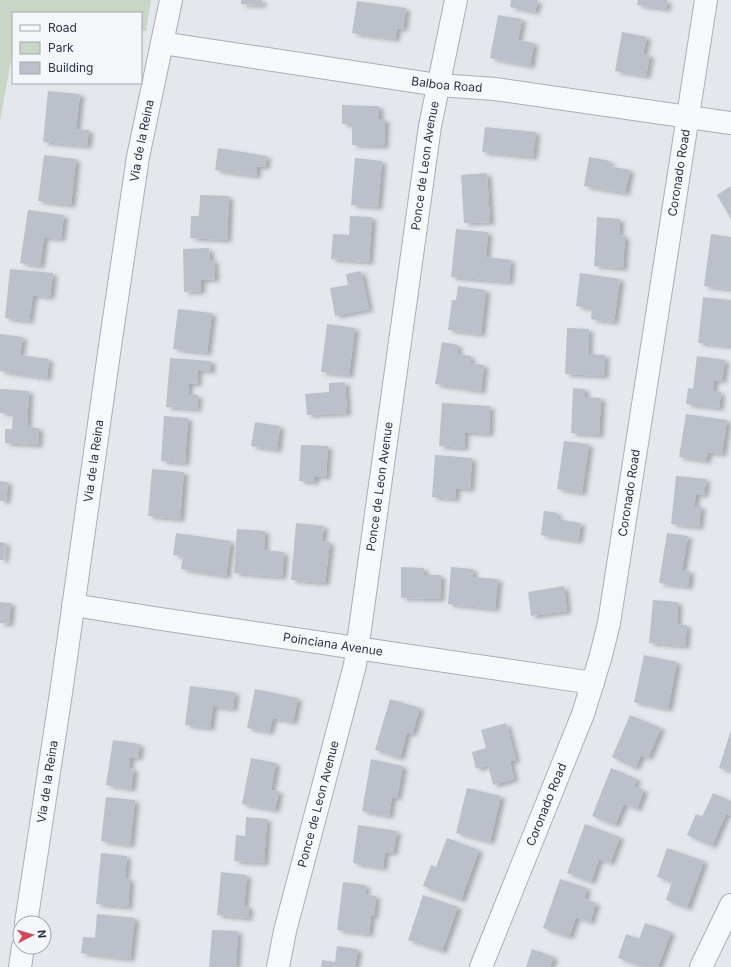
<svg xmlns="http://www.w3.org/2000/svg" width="731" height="967" font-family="Inter,sans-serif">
<defs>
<filter id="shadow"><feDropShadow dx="4.5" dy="2.5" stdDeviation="2" flood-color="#0004"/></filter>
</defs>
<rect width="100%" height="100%" fill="#e4e7ec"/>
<path fill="#c9d6c5" d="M0,0H151L146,31H141V13H13V49L0,121Z"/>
<path fill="#bbc0ca" filter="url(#shadow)" d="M241,0H262V5L241,4Z
M511,0H538L535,12L510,7Z
M638,0H667L666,9L637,5Z
M357,1L406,8L403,29L397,28L395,39L352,33Z
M498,15L522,19L518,40L534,43L530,66L490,58Z
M622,32L647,37L643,54L650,55L646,76L615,71Z
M48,91L80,94L76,129L89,130L87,146L43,142Z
M342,105L379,106V119H385L384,146L352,145V124H342Z
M485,127L536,132L533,157L482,152Z
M218,148L267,156L265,167L257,166L256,176L215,170Z
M44,155L76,159L71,205L38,201Z
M589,157L610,161L609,166L630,170L625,193L584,186Z
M355,158L382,161L378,207L351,205Z
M487,173L490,222L464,223L461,175Z
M731,186V219L717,195Z
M200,195L229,196L227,240L190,238L191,216H199Z
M28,210L64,215L61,239L44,237L40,266L20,263Z
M350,216L372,217L369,262L331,259L333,234L349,235Z
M597,217L620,219L619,235L625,236L623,268L594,266Z
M456,229L488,232L486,257L511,260L509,282L451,277Z
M711,234L731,237V289L704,286Z
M209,248L210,260H214L215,279L201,280V291L184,292L183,249Z
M10,269L53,273L50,297L33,295L29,321L5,318Z
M361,271L369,309L335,316L330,288L348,285L346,274Z
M580,273L620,279L614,322L591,319L592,309L576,306Z
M458,286L486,290L481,334L448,330L452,300H456Z
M703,297L731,300V346L698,343Z
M178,309L212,313L207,353L173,349Z
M327,324L355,328L349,375L321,372Z
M567,328L589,329L588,354L605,355L604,376L565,374Z
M0,334L23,337L20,355L49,359L47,378L0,371Z
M442,342L458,345L457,354L471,356L470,363L484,365L481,391L435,384Z
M697,356L725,360L722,381L714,380L713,391L721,392L719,408L686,404L688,388L693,389Z
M170,358L211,361V371L198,370L197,384L189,383L188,395H198L197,409L166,407Z
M345,382L347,413L307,415L305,394L329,392V383Z
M573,388L585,389V397L601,398L599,435L571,433Z
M0,389L29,391L27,427L39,428L38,445L5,443V429H12L13,414L0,413Z
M442,403L490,406L489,434L465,432L464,448L439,446Z
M686,414L727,420L722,454L708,452L706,461L679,457Z
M164,416L188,418L185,463L161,461Z
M255,422L280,426L277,450L251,446Z
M564,441L589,444L582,493L557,489Z
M301,445L328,446L326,477L315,476V482L299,481Z
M435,455L472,458L470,489L456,488L455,499L432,497Z
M152,469L184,472L180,519L148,516Z
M676,476L706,479L704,495L696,494L694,506H701L699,527L671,524Z
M0,481L8,482L6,501H0Z
M544,511L558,513L557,519L581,523L578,541L541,535Z
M296,523L324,526L322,541L330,542L325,583L291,580Z
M237,529L265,531L264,550L284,552L282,577L234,573Z
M176,533L231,541L226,576L181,569L183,556L173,555Z
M667,533L688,536L682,570L690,571L688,587L659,583Z
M0,542L6,543L4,560H0Z
M401,567L424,568V575H441L440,599L401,598Z
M451,567L473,569L472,577L498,579L495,609L448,604Z
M564,586L567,611L531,616L528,592Z
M653,600L678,602L677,624L687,625L685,646L649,643Z
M0,602L11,603L9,624L0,623Z
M644,655L677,662L668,709L634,702Z
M190,686L235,692L233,709L213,706L210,728L185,725Z
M255,689L298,698L293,722L273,718L269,732L247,728Z
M390,699L420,708L412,734L407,732L400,758L375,750Z
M630,715L661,728L648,758L641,755L635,768L612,757Z
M506,723L516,760L510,761L514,779L493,785L488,765L476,769L472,752L486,748L481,730Z
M731,730V771L719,768Z
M113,740L140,744L138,758L130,757L129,768L134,769L131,789L106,785Z
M251,758L276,763L271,790L279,791L275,810L242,804Z
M371,759L403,766L397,798L392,797L389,816L362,811Z
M611,768L637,779L634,786L644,790L637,809L624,804L615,825L592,816Z
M467,788L501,796L490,842L456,833Z
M713,793L731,801V816L726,814L712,846L687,835L696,814L702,817Z
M106,797L135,800L130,845L101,841Z
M246,817L267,819L264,863L234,861L236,835L245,836Z
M585,824L620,837L610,863L599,859L591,882L567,873Z
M358,825L397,831L393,853L385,852L383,868L353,863Z
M447,838L479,850L461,900L423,886L431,865L436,867Z
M667,848L704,861L687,908L666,900L672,882L657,877Z
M101,853L127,856L125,878L130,879L128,907L96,904Z
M221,872L247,875L244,906L249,907L248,918L217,915Z
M560,879L587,888L584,899L596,903L590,922L576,917L569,937L543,928Z
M343,882L366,885L365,894L376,896L374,916H371L369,934L337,930Z
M423,895L458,907L442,951L408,940Z
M97,914L135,918L130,959L81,953L83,937L95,938Z
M645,923L671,932L658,967H644L618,958L626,934L639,939Z
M212,930L238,931L236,967H209Z
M337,946L358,949L355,967H321L322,960L335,962Z
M532,949L554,957L550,967H526Z"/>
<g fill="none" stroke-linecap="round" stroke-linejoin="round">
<g stroke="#a9aeb7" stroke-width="24">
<g id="minor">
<path id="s1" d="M162,43L438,85L495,89L731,123"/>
<path id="s2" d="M73,605L161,619L593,683"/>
<path id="s3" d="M26,923L61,693L111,339L138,157L171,0"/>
<path d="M20,967L23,947"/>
<path id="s4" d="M278,967L285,931L355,665L430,126L456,0"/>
<path id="s5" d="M481,967L583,714L600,659L609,623L706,0"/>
<path d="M701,967L731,905"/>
</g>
</g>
<use href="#minor" stroke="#f7f8fa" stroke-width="22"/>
</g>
<g text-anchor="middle" stroke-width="3" stroke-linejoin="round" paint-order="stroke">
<g font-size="12" fill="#2b3445" stroke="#f4f6f9">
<text dy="4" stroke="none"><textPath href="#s1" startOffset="288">Balboa Road</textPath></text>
<text dy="4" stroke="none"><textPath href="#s3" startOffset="791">Via de la Reina</textPath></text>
<text dy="4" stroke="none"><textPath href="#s4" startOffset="816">Ponce de Leon Avenue</textPath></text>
<text dy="4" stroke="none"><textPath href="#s5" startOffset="823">Coronado Road</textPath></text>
<text dy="4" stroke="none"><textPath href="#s3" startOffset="467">Via de la Reina</textPath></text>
<text dy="4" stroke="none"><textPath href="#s4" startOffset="492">Ponce de Leon Avenue</textPath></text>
<text dy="4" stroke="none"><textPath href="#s5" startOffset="499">Coronado Road</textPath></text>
<text dy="4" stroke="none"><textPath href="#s2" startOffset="263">Poinciana Avenue</textPath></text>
<text dy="4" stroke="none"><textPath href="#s3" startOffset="143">Via de la Reina</textPath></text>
<text dy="4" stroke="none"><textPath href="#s4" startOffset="168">Ponce de Leon Avenue</textPath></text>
<text dy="4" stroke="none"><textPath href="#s5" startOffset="175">Coronado Road</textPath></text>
</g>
</g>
<rect x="12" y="12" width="130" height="72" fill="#f4f6f9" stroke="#a4a8b1"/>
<rect x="20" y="25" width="20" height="6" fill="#f7f8fa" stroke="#a4a8b1"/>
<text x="48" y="32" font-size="12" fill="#2b3445">Road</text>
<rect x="20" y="42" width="20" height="12" fill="#c9d6c5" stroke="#a4a8b1"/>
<text x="48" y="52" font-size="12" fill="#2b3445">Park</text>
<rect x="20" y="62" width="20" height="12" fill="#bbc0ca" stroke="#a4a8b1"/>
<text x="48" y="72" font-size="12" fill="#2b3445">Building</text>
<g transform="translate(32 935) rotate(84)"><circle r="19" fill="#f4f6f9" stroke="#a4a8b1"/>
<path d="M0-3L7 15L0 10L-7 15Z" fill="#d1495b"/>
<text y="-6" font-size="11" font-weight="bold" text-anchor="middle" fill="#2b3445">N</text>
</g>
</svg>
